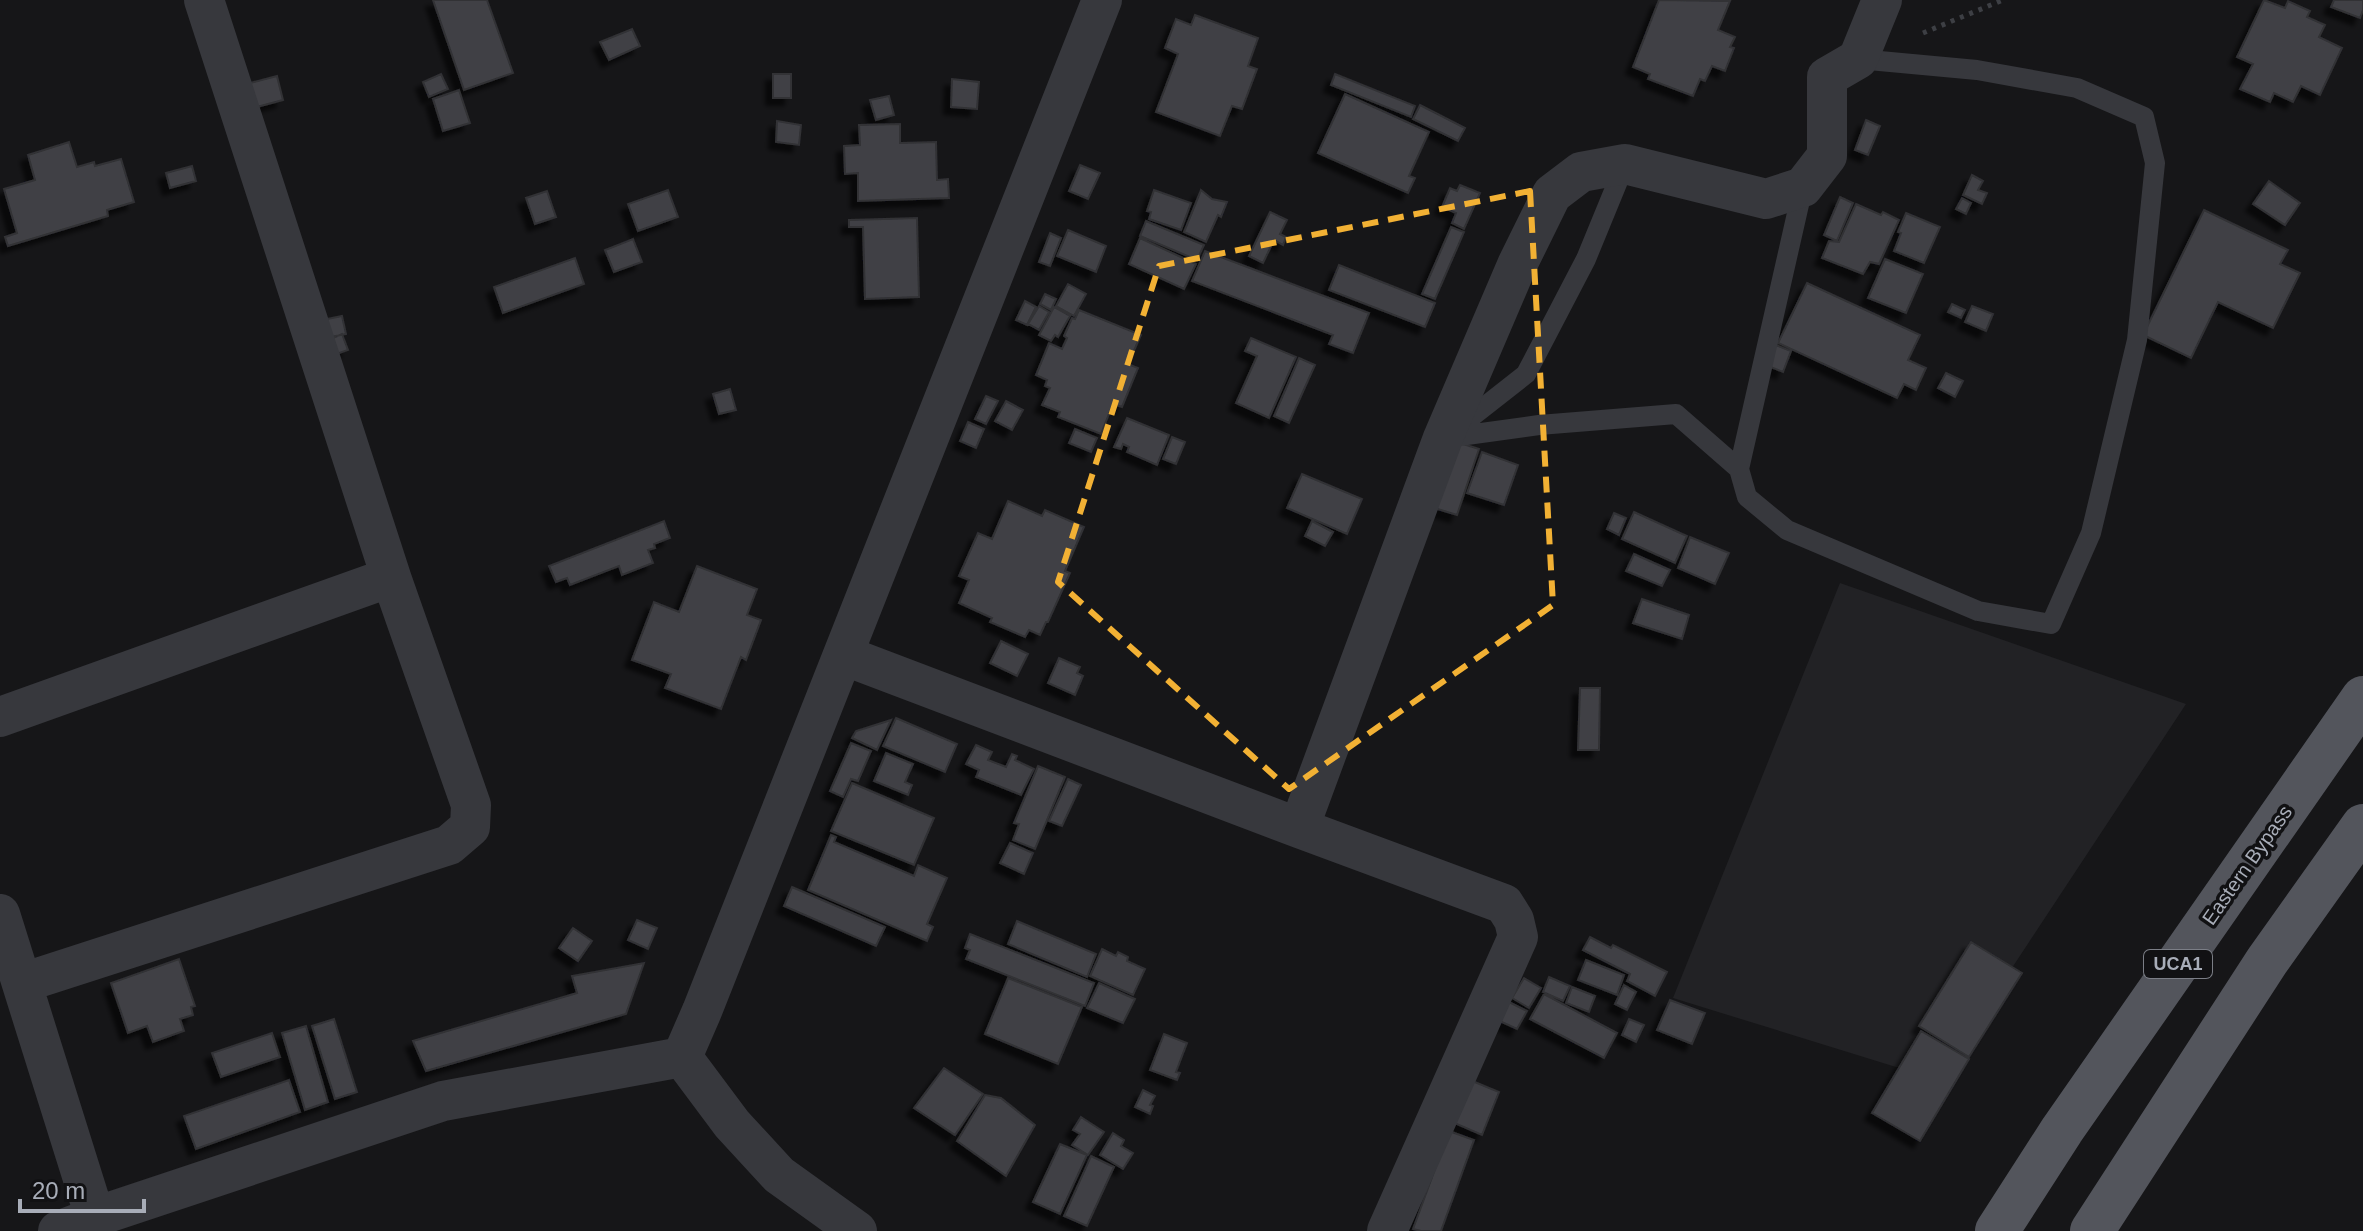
<svg xmlns="http://www.w3.org/2000/svg" width="2363" height="1231" font-family="Arial,sans-serif">
<defs>
<filter id="shadow"><feDropShadow dx="-7" dy="7" stdDeviation="2" flood-color="#0009"/></filter>
</defs>
<rect width="100%" height="100%" fill="#161618"/>
<path fill="#222225" d="M1840,583L2186,704L1938,1080L1673,998Z"/>
<path fill="#404145" stroke="#303034" stroke-width="2" filter="url(#shadow)" d="M433,0H487L513,73L464,90Z
M1659,0L1730,1L1718,30L1735,37L1730,47L1734,48L1725,71L1712,66L1705,81L1700,79L1693,96L1648,79L1650,74L1633,67Z
M2264,0L2285,8L2288,1L2310,11L2307,17L2325,25L2319,37L2342,48L2320,95L2301,86L2293,102L2274,93L2270,102L2240,89L2253,64L2237,57Z
M2334,0H2363V10L2360,18L2331,7Z
M1195,15L1258,38L1248,66L1257,69L1242,109L1232,106L1220,136L1156,112L1178,54L1165,48L1176,19L1191,25Z
M632,29L640,46L609,60L600,42Z
M441,74L448,89L429,97L423,82Z
M773,74H791V98H773Z
M1335,74L1415,106L1411,117L1331,85Z
M277,76L283,100L257,107L250,83Z
M952,79L979,82L977,109L951,107Z
M459,90L470,123L443,131L433,99Z
M1345,94L1429,132L1409,176L1415,178L1408,193L1318,153Z
M889,96L894,115L876,120L870,100Z
M1420,105L1465,128L1458,141L1413,119Z
M1866,120L1880,126L1868,155L1855,150Z
M777,121L801,125L799,145L776,142Z
M900,124V143L936,142L937,180L948,179L949,198L858,201V173L845,174L844,146L860,145L859,125Z
M69,142L77,167L94,162L95,166L121,159L134,202L107,210L108,216L8,246L5,237L17,233L4,189L35,180L28,155Z
M1080,165L1100,173L1088,199L1069,191Z
M192,166L196,181L170,188L166,173Z
M1972,175L1983,181L1978,190L1987,193L1982,204L1963,195Z
M2269,181L2300,203L2285,225L2253,204Z
M1460,185L1480,193L1464,229L1452,223L1456,213L1442,207L1450,188L1457,191Z
M668,190L678,217L638,231L628,204Z
M1154,190L1191,203L1181,230L1149,219L1151,212L1147,211Z
M1201,190L1212,199L1227,202L1221,217L1218,215L1206,242L1184,232Z
M547,191L556,217L535,224L526,198Z
M1840,197L1853,203L1837,241L1824,235Z
M1962,198L1971,203L1966,214L1956,209Z
M1856,204L1881,215L1883,212L1899,220L1879,264L1870,262L1863,274L1822,258L1829,241L1839,242Z
M2204,210L2288,250L2280,264L2300,273L2273,328L2218,302L2191,358L2143,335Z
M1270,212L1287,220L1280,234L1286,237L1283,245L1274,240L1263,263L1249,256Z
M1906,213L1940,227L1924,263L1894,251L1901,233L1898,232Z
M917,218L919,297L865,299L863,227H849V220Z
M1146,221L1204,245L1197,260L1140,236Z
M1451,227L1464,232L1435,299L1422,294Z
M1068,230L1106,246L1096,272L1057,256Z
M1050,233L1061,238L1050,266L1039,262Z
M1140,238L1196,264L1184,289L1129,264Z
M633,239L642,262L614,272L605,250Z
M1205,251L1369,313L1353,353L1329,344L1333,335L1192,281Z
M575,258L584,284L503,313L494,287Z
M1885,259L1923,274L1906,313L1868,298Z
M1339,265L1435,303L1425,327L1329,290Z
M1807,283L1920,335L1908,360L1926,368L1916,390L1904,384L1897,398L1778,343Z
M1068,284L1086,294L1074,316L1056,306Z
M1045,294L1056,299L1051,310L1040,304Z
M1025,301L1036,307L1027,325L1016,320Z
M1952,304L1965,310L1961,318L1948,312Z
M1039,306L1049,312L1039,330L1028,324Z
M1972,306L1993,314L1986,331L1965,322Z
M1054,307L1070,316L1058,337L1055,335L1051,341L1039,335Z
M1079,310L1141,335L1128,364L1138,368L1122,407L1113,404L1101,434L1058,417L1060,412L1042,405L1050,388L1045,386L1047,380L1036,375L1049,343L1062,349L1067,338L1064,336L1072,318L1075,319Z
M342,316L346,334L326,338L322,320Z
M342,334L348,350L331,356L326,341Z
M1251,338L1296,357L1269,418L1236,403L1257,356L1245,351Z
M1776,345L1791,351L1783,372L1768,366Z
M1299,358L1315,365L1289,423L1274,416Z
M1946,373L1963,381L1955,397L1938,388Z
M730,389L736,410L719,414L713,394Z
M986,396L998,401L986,424L975,419Z
M1006,401L1023,410L1012,430L995,421Z
M1127,418L1169,435L1157,465L1127,452L1129,447L1123,444L1121,449L1114,447Z
M968,422L984,429L976,448L960,441Z
M1075,429L1097,438L1091,452L1069,443Z
M1172,437L1185,442L1176,464L1163,459Z
M1457,442L1479,449L1457,515L1431,507Z
M1482,452L1518,465L1504,505L1467,493Z
M1302,474L1362,499L1347,534L1287,508Z
M1008,501L1042,516L1045,510L1084,527L1065,571L1070,573L1048,622H1046L1040,635L1029,630L1025,637L990,622L992,618L959,603L969,580L959,576L978,533L992,539Z
M1634,512L1687,536L1675,563L1622,539Z
M1614,513L1626,518L1619,535L1607,529Z
M664,521L670,538L654,544L655,548L648,550L653,563L622,575L619,566L570,585L567,578L556,582L549,566Z
M1312,521L1333,532L1325,546L1305,536Z
M1690,537L1729,553L1715,584L1678,568Z
M1634,554L1670,570L1662,586L1626,571Z
M697,566L757,589L747,615L761,620L746,660L741,657L721,709L665,688L671,674L632,660L654,602L679,612Z
M1642,599L1689,615L1682,639L1633,623Z
M1001,641L1028,654L1017,676L990,663Z
M1059,658L1080,667L1077,673L1083,676L1075,695L1048,683Z
M1580,688H1600L1599,750H1578Z
M896,718L957,744L945,772L883,746Z
M891,720L877,750L852,738L856,731Z
M851,743L871,751L858,781L851,779L843,797L830,791Z
M976,745L992,752L988,760L1006,767L1012,754L1017,756L1015,760L1034,769L1021,795L976,777L979,770L966,764Z
M886,753L913,764L905,782L912,785L908,795L874,781Z
M1038,766L1065,777L1035,849L1013,840L1019,824L1014,823Z
M1068,779L1081,785L1062,826L1049,821Z
M852,783L934,818L914,865L831,831Z
M831,835L836,837L834,842L914,876L918,865L947,878L927,924L933,927L927,941L808,890Z
M1010,843L1033,853L1024,874L1000,863Z
M792,887L885,927L876,946L784,906Z
M637,920L657,928L648,949L628,940Z
M1017,921L1096,954L1087,977L1008,944Z
M573,928L592,941L578,961L559,948Z
M970,934L1094,983L1085,1006L966,959L970,950L965,948Z
M1590,937L1611,948L1613,945L1667,972L1655,996L1627,981L1630,974L1583,950Z
M1971,942L2022,973L1969,1057L1919,1026Z
M1102,949L1116,956L1118,952L1128,957L1127,961L1145,969L1133,995L1090,976Z
M179,959L195,1006L191,1007L193,1015L180,1019L184,1031L153,1042L147,1026L128,1033L111,983Z
M1586,960L1624,975L1617,995L1578,980Z
M644,963L626,1014L426,1071L413,1041L577,993L572,976Z
M1549,977L1570,986L1563,1001L1543,992Z
M1008,978L1082,1007L1058,1064L985,1034Z
M1524,978L1541,988L1529,1008L1512,998Z
M1099,983L1135,999L1123,1023L1087,1008Z
M1624,985L1636,992L1627,1010L1615,1004Z
M1572,987L1595,996L1589,1012L1566,1003Z
M1544,994L1617,1033L1604,1058L1530,1019Z
M1503,999L1527,1011L1517,1029L1493,1018Z
M1670,1000L1705,1013L1692,1044L1657,1030Z
M334,1019L357,1092L335,1099L312,1026Z
M1629,1019L1644,1025L1636,1042L1622,1035Z
M306,1026L328,1102L305,1110L282,1033Z
M1921,1031L1969,1059L1920,1141L1872,1113Z
M272,1033L280,1057L221,1077L212,1053Z
M1164,1034L1187,1043L1176,1072L1180,1073L1177,1080L1150,1070Z
M944,1068L983,1094L955,1135L914,1108Z
M289,1080L300,1112L196,1149L184,1116Z
M1470,1080L1499,1092L1482,1135L1452,1122Z
M1143,1090L1155,1096L1150,1105L1153,1106L1150,1114L1135,1107Z
M985,1095L1001,1098L1035,1125L1006,1176L957,1141Z
M1081,1117L1104,1132L1088,1155L1072,1145L1080,1134L1073,1130Z
M1449,1131L1474,1140L1441,1231H1421L1413,1229Z
M1113,1133L1124,1140L1121,1146L1133,1153L1123,1169L1100,1155Z
M1060,1144L1087,1155L1060,1214L1033,1202Z
M1091,1156L1114,1167L1087,1226L1064,1216Z"/>
<g fill="none" stroke-linecap="round" stroke-linejoin="round">
<path stroke="#3d3f44" stroke-width="5" stroke-dasharray="4 6" stroke-linecap="butt" d="M1923,33L2003,0"/>
<path stroke="#37383d" stroke-width="20" d="M1803,187L1739,469L1747,497L1787,530L1978,611L2051,624L2091,533L2137,340L2155,163L2144,117L2077,88L1977,70L1858,59
M1456,429L1526,374L1586,259L1625,164
M1445,438L1539,425L1676,414L1739,469"/>
<path stroke="#37383d" stroke-width="40" d="M843,655L1299,828L1504,904L1514,920L1518,937L1387,1231
M0,717L391,577L204,0
M1299,828L1443,438L1517,265L1552,194L1581,172L1625,164L1766,199L1803,187L1827,156V77L1858,59L1882,0
M0,914L95,1217
M22,983L449,845L470,827L471,805L391,577
M682,1057L702,1011L1102,0
M682,1057L732,1124L779,1175L857,1231
M58,1231L95,1217L443,1101L682,1057"/>
<path stroke="#53555c" stroke-width="44" d="M1997,1231L2062,1130L2363,698
M2092,1231L2267,961L2363,826"/>
</g>
<path fill="none" stroke="#f2b134" stroke-width="6" stroke-dasharray="16 10" stroke-linejoin="round" d="M1530,191L1553,605L1289,789L1058,582L1159,266Z"/>
<g text-anchor="middle" stroke-width="7" stroke-linejoin="round" paint-order="stroke">
<rect fill="#111113" stroke="#7b7e86" stroke-width="2" x="2144" y="950" width="68" height="28" rx="6"/>
<g font-size="18" font-weight="bold" fill="#a8adb8">
<text x="2178" y="970">UCA1</text>
</g>
<g font-size="20" fill="#a8adb8" stroke="#111113">
<text transform="translate(2247 865) rotate(-55)" y="7">Eastern Bypass</text>
</g>
</g>
<path d="M20 1199v12h124v-12" fill="none" stroke="#a8adb8" stroke-width="4"/>
<text x="32" y="1199" font-size="24" fill="#a8adb8" stroke="#111113" stroke-width="6" paint-order="stroke">20 m</text>
</svg>
